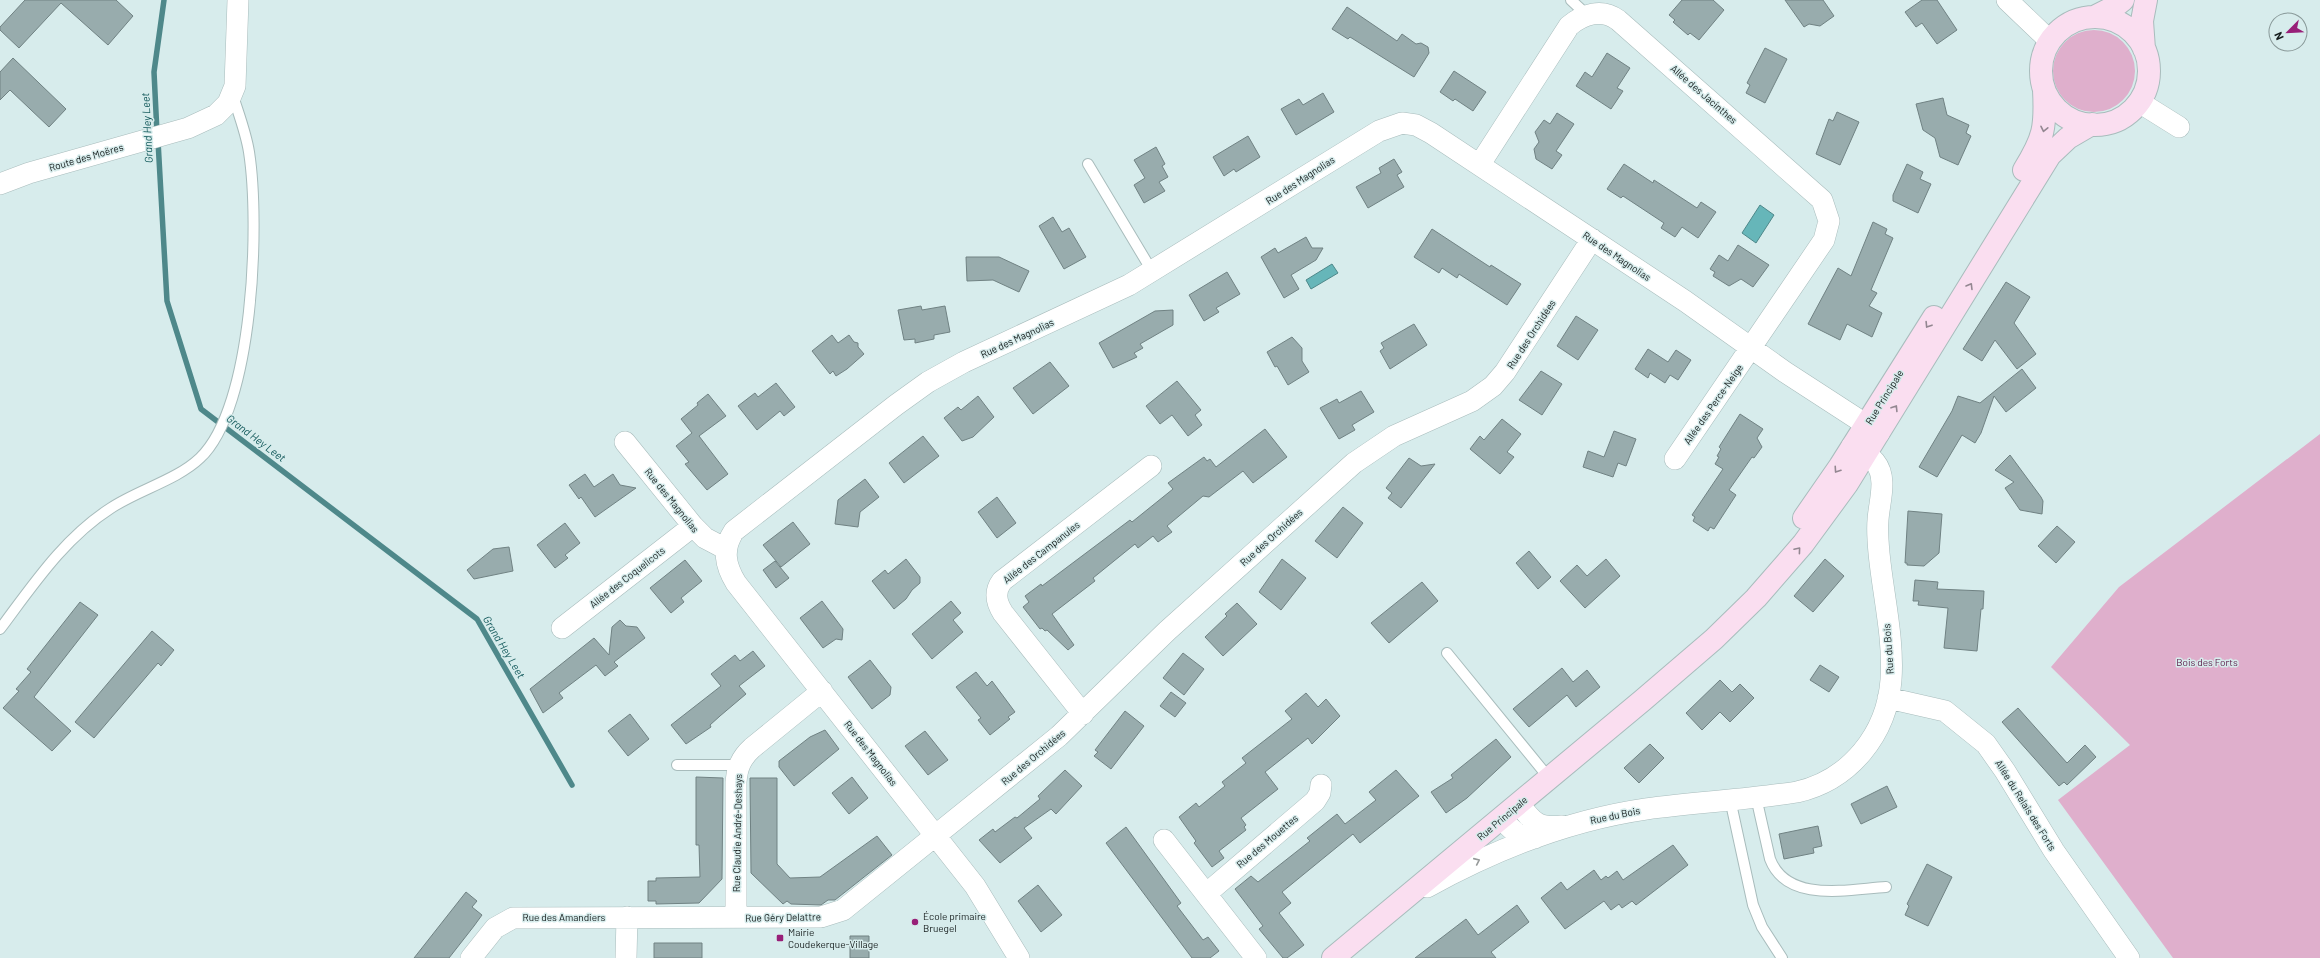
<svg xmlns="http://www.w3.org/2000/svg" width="2320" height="958" font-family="Barlow,sans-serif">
<rect width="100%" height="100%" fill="#d7ecec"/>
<path fill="#dfafcc" d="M2053 71a41 41 0 1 1 82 0a41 41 0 1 1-82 0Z
M2320,434V958H2173L2058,800L2130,745L2051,667L2119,587Z"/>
<path fill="#66b6b9" stroke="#4e888a" d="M1760,205L1774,215L1756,243L1742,233Z
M1332,264L1338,273L1311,289L1306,280Z"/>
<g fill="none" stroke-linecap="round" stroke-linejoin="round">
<path stroke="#4e888a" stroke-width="5.5" d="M157,133L154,72L164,0
M158,141L167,301L201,409L477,619L572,785"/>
</g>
<path fill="#98acad" stroke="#708283" d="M25,0H116L133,16L108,45L61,3L19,48L0,30V27Z
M1682,0H1713L1724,10L1699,40L1690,33L1688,35L1673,22L1675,20L1669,15Z
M1785,0H1823L1834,16L1820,26L1809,24L1804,27Z
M1922,0H1937L1957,30L1937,44L1922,23L1916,27L1905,12Z
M1347,7L1397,41L1402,34L1416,44L1421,43L1428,47L1429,53L1414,77L1350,37L1348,39L1332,29Z
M1765,48L1787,59L1765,103L1746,93L1750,85L1747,83Z
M1607,53L1630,68L1617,88L1623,91L1611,109L1576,86L1585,72L1592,77Z
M13,58L66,109L49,127L10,90L0,100V72Z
M1454,71L1486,92L1473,111L1455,99L1453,101L1440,92Z
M1323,93L1334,112L1296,135L1281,109L1299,99L1303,105Z
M1943,98L1947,115L1969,125L1966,133L1971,136L1958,165L1940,157L1935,138L1923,130L1916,104Z
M1837,112L1859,122L1840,165L1816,154L1829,119L1833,121Z
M1557,113L1574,124L1556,151L1562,155L1552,169L1536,159L1534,149L1539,142L1535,132L1544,120L1550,124Z
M1248,136L1260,157L1236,172L1234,169L1224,176L1213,157Z
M1156,147L1165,164L1162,166L1168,177L1159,182L1165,191L1144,203L1134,185L1145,178L1134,160Z
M1394,159L1402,172L1397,175L1404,187L1368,208L1356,187L1381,173L1379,168Z
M1624,164L1653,183L1654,180L1697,208L1701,202L1716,212L1698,238L1682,227L1675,237L1661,228L1664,223L1623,196L1621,198L1607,189Z
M1907,164L1923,172L1920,179L1931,184L1918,213L1893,201V195Z
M1053,217L1062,232L1069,228L1086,257L1064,269L1039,226Z
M1873,222L1887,229L1885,234L1893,238L1871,290L1877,293L1869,306L1882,313L1872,337L1847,324L1840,340L1808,324L1838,268L1851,276Z
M1432,229L1490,267L1491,265L1521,284L1507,305L1459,274L1457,278L1442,268L1439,273L1414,257Z
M1306,237L1312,248H1323L1316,260L1291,275L1299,289L1284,298L1261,257L1275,248L1278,253Z
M1738,245L1769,265L1753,287L1741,279L1729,286L1713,276L1715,272L1710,269L1719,255L1728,261Z
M966,257H999L1029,271L1019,292L993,280L967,281Z
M1227,272L1240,294L1216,308L1219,312L1204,321L1189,295Z
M2006,282L2030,297L2014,323L2036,354L2017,369L1995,340L1982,361L1963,349Z
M921,306L922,310L945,306L950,332L934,335V339L915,343V339L904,340L898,310Z
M1173,310V325L1140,344L1143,348L1134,353L1137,357L1113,368L1099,343L1155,311Z
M1576,316L1598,330L1578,360L1557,346Z
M1414,324L1427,345L1390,369L1380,351L1384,348L1381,343Z
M832,335L838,343L849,335L854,342L858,343V347L864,354L847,369L836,376L833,371L830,374L812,351Z
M1292,337L1302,348V361L1309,372L1288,385L1277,366L1275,367L1267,352Z
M1648,349L1668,362L1676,350L1691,360L1678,380L1670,375L1665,383L1650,373L1648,378L1635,369Z
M1050,362L1069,386L1033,414L1013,388Z
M2022,369L2036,388L2006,412L1994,396L1981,433L1975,443L1962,435L1937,477L1919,467L1952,411L1958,396L1980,403Z
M1541,371L1562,384L1542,415L1519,400Z
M1177,381L1201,410L1195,415L1202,425L1188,436L1172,415L1160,424L1146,406Z
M776,383L795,407L784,416L780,411L757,430L738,406L755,393L758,397Z
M1361,391L1374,412L1352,425L1355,430L1339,439L1320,408L1337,399L1339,403Z
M708,394L726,416L699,436L728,474L707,490L685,464L689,462L676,446L692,433L681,419L698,405L697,403Z
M978,396L994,417L973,437L962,441L944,418L958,407L961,410Z
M1740,414L1763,429L1757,438L1762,447L1754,458L1752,457L1729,490L1736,495L1714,529L1710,527L1708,531L1693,521L1695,517L1692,515L1723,469L1715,464L1719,457L1717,456L1721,449L1719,447Z
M1502,419L1521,434L1507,452L1514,457L1500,474L1470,449L1480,436L1484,440Z
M1265,429L1287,457L1253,483L1243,471L1209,497L1203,496L1167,526L1172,532L1158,542L1153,536L1138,548L1135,544L1093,578L1095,581L1052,614L1074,645L1068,650L1047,630L1045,631L1042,628L1040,629L1023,607L1029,602L1025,596L1041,584L1042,586L1130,520L1132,522L1173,489L1168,483L1204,457L1207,461L1210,459L1216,467Z
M1614,431L1636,439L1626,466L1618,463L1613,477L1583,467L1588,451L1604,457Z
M923,436L939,456L904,483L889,463Z
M2010,455L2041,497L2043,501L2042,514L2020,510L2005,488L2014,482L1995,470Z
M1409,458L1421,466L1435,464L1401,508L1388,498L1392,493L1386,488Z
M585,474L594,487L613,474L620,485L636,488L595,517L581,497L579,499L569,485Z
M865,479L879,497L860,512L858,527L835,524L838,500Z
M997,497L1016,523L997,538L978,512Z
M1343,507L1363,523L1337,558L1315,541Z
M1908,511L1942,514L1939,553L1924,566L1907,565V563H1905Z
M793,522L810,544L781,567L763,545Z
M565,523L580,543L565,555L568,558L555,568L537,545Z
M2057,526L2075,542L2056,563L2038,546Z
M509,547L513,571L474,579L467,570L493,549Z
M1529,551L1551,577L1538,589L1516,563Z
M906,559L920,577V583L912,590L906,599L894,609L872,581L885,570L888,574Z
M1282,559L1306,578L1281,610L1259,592Z
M1606,559L1620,576L1585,608L1560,581L1577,565L1587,576Z
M1825,559L1844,576L1813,612L1794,596Z
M685,560L702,581L681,598L684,602L671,613L650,588Z
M775,561L789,578L776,588L763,570Z
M1915,580L1938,582L1937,589L1984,591L1983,609H1981L1977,651L1944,648L1948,608L1918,605L1919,601H1913Z
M1422,582L1438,601L1389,643L1371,623Z
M822,601L843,629L842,640L836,639L823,648L800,618Z
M951,601L961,613L953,620L963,632L932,659L912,634Z
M80,602L98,615L34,697L71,731L52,751L3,708L19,691L16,689L31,672L27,669Z
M1237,603L1257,624L1223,656L1205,637L1227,616L1225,614Z
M620,620L626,626L637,627L645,638L614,662L618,666L605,676L596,665L559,693L563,698L543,713L530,689L594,638L609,655L612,627Z
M152,631L174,650L161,666L158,663L94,738L75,722Z
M753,651L765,666L739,686L746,694L720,716L710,725L711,727L686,744L671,725L721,686L711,674L735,655L740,661Z
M1183,653L1204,669L1184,695L1163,678Z
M870,660L891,687L890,695L872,709L848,677Z
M1820,665L1839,677L1829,692L1810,680Z
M1562,668L1573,682L1587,670L1600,687L1576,707L1567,695L1529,727L1513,709Z
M976,672L987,686L992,681L1015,712L1008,717L1010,719L990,735L978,720L981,718L956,687Z
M1720,680L1732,692L1740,684L1754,698L1730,722L1720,712L1702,730L1686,713Z
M1171,692L1186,703L1175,717L1160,706Z
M1306,693L1318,707L1326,699L1340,716L1312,744L1308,738L1265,772L1278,789L1241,818L1246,825L1244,827L1246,830L1219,851L1224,858L1212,867L1194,843L1196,841L1179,817L1196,803L1199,807L1225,786L1222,782L1246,763L1242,758L1292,719L1285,711Z
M2018,708L2067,763L2085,745L2096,757L2067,785L2064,782L2059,786L2002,722Z
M1125,711L1144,726L1111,769L1094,756L1098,752L1095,750Z
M630,714L649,739L628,756L608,731Z
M825,730L839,749L794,786L779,767V761L810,737Z
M925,731L948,760L928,775L905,746Z
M1496,739L1511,757L1467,798L1446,813L1431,792L1453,778L1451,775Z
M1650,744L1664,758L1639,783L1624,768Z
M1065,770L1082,786L1056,814L1051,809L1024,828L1032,838L1000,863L979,840L993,829L995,832L1015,817L1017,818L1040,799L1038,796Z
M1396,770L1419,796L1360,843L1353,834L1282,892L1291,903L1279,913L1304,945L1287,958H1283L1259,929L1263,926L1235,889L1251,876L1258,882L1310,841L1307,838L1337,814L1345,824L1376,800L1369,792Z
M696,777L723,778L722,879L699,903L656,904V901H648V881H656V878L700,877L699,845H696Z
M852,777L868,798L849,814L832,793Z
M750,778H777V864L790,878L820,877L877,836L892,855L835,900H828L821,905L791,904L787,901L783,904L751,873Z
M1887,786L1897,807L1861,824L1851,804Z
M1818,826L1822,846L1813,848L1814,853L1784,859L1779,834Z
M1126,827L1181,903L1177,906L1203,940L1208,937L1219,951L1210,958H1192L1106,843Z
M1673,845L1688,865L1636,905L1632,901L1622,908L1619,904L1611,910L1604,901L1565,929L1541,898L1561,882L1567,890L1594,870L1601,880L1606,876L1608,878L1617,871L1623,880Z
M1927,864L1952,877L1928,926L1905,915L1909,906L1907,904Z
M1038,885L1062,915L1041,932L1018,901Z
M466,892L477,901L472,907L482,915L474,926L449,958H414Z
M1517,905L1529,922L1491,952L1496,958H1415L1466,919L1478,935Z
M850,936H869V958H850Z
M654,943H702V958H654Z"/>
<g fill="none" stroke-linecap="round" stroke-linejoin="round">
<g stroke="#a8bcbc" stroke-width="12">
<path id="lane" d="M1571,0L1587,15
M1088,164L1152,271
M0,629C33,585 64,538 111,508C138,490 177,480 200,458C254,407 260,223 249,152C246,133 239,115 233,96
M1447,653L1549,778
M677,765H739
M1756,797L1770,859C1787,904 1850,889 1886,887
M1730,799L1753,905L1762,927L1782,958"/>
</g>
<g stroke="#a8bcbc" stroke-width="22">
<path id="street" d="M2007,0L2050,41
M2139,102L2179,127
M1480,164L1569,26C1583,14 1602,8 1618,20L1822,200L1829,221L1824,240L1675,459
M0,184L29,173L188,128L216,115L228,103L235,86L238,0
M625,442L693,526L705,538L726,549
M562,628L693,526
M1888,698L1945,711L1986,744L2005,771L2054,851L2129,958
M1083,714L1003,613C996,602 994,592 1002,581L1151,466
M1519,804C1533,822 1538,829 1562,826
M1501,819L1517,834L1535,838
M1164,840L1256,958
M1427,887C1494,850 1570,820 1646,809C1696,802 1747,800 1797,792C1850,780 1887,734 1891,680C1894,638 1883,595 1879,553C1878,542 1877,531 1878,520C1879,502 1888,478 1875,462C1869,455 1860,451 1852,446
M1206,894L1315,801L1320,793L1321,785
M736,917V782C737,768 741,758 752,748L822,691
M471,958L495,928L513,918L821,917L843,910L1059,736L1167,631L1354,463L1394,436L1472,401L1493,386L1505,372L1592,239
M626,958L627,917
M1019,958L975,886L736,583C725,565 722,549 734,531L896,405L928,382L964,362L1129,285L1379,131L1402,123L1416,125L1431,133L1685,301L1785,372L1879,433"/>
</g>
<g stroke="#a8bcbc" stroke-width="24">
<path id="secondary" d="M2094,17L2114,7L2123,0
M2041 71a54 54 0 1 1 108 0a54 54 0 1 1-108 0Z
M2144,49L2142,21L2146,0
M2024,170C2044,138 2046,127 2044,90
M1804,518L1840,466L1934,317
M1333,958L1643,700L1714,639L1756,598L1803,544L1847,484L2050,155L2068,138L2092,124"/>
</g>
<use href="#lane" stroke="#fff" stroke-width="10"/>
<use href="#street" stroke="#fff" stroke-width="21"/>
<use href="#secondary" stroke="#fadef0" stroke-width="22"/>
</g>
<defs><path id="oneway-chevron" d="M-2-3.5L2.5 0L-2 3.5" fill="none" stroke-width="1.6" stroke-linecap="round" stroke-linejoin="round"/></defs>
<g stroke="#938791">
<use href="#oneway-chevron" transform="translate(2044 129) rotate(102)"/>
<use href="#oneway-chevron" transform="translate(1970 286) rotate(-59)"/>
<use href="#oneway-chevron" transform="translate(1928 325) rotate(122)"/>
<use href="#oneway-chevron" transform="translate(1895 408) rotate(-58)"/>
<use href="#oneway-chevron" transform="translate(1837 470) rotate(124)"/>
<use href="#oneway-chevron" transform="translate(1798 550) rotate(-50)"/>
</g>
<use stroke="#969999" href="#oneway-chevron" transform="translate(1477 861) rotate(-24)"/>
<g fill="#981f78" stroke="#d7ecec" stroke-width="1.5">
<circle cx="915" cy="922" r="4"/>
<rect x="776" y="934" width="8" height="8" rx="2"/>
</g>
<g text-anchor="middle" stroke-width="3" stroke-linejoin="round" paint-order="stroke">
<g font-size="10" fill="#151c1c" stroke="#d7ecec">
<text transform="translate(1704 94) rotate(41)" y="4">Allée des Jacinthes</text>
<text transform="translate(86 157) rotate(-16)" y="4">Route des Moëres</text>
<text transform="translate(1300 180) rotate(-33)" y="4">Rue des Magnolias</text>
<text transform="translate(1617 256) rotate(34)" y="4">Rue des Magnolias</text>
<text transform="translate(1531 334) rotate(-57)" y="4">Rue des Orchidées</text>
<text transform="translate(1017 338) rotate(-25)" y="4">Rue des Magnolias</text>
<text transform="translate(1884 397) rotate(-58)" y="4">Rue Principale</text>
<text transform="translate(1713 404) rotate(-55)" y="4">Allée des Perce-Neige</text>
<text transform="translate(672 500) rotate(51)" y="4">Rue des Magnolias</text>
<text transform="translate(1271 537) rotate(-42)" y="4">Rue des Orchidées</text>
<text transform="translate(1041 552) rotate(-38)" y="4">Allée des Campanules</text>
<text transform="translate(627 577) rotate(-38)" y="4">Allée des Coquelicots</text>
<text transform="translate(1888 649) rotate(-94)" y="4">Rue du Bois</text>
<text transform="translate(871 753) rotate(52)" y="4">Rue des Magnolias</text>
<text transform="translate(1033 757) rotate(-40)" y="4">Rue des Orchidées</text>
<text transform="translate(2026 805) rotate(58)" y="4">Allée du Relais des Forts</text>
<text transform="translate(1615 815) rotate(-12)" y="4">Rue du Bois</text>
<text transform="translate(1502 818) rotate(-40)" y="4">Rue Principale</text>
<text transform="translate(737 833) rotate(-89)" y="4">Rue Claudie André-Deshays</text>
<text transform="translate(1267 841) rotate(-40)" y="4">Rue des Mouettes</text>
<text x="564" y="921">Rue des Amandiers</text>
<text transform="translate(783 917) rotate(-1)" y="4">Rue Géry Delattre</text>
</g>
<g font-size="10" fill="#60204d" stroke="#d7ecec">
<text x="2207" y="666">Bois des Forts</text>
</g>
<g font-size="10" fill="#151c1c" stroke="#d7ecec" text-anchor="start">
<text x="923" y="920">École primaire<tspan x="923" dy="12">Bruegel</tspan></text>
<text x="788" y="936">Mairie<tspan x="788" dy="12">Coudekerque-Village</tspan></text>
</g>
<g font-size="11" font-style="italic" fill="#105759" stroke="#d7ecec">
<text transform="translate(147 128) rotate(-93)" y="4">Grand Hey Leet</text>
<text transform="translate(256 438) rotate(37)" y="4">Grand Hey Leet</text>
<text transform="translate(504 647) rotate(59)" y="4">Grand Hey Leet</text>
</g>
</g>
<g transform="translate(2288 32) rotate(246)"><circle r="19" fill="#d7ecec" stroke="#899999"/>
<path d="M0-3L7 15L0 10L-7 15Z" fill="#981f78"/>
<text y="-6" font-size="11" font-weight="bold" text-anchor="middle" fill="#151c1c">N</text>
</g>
</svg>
